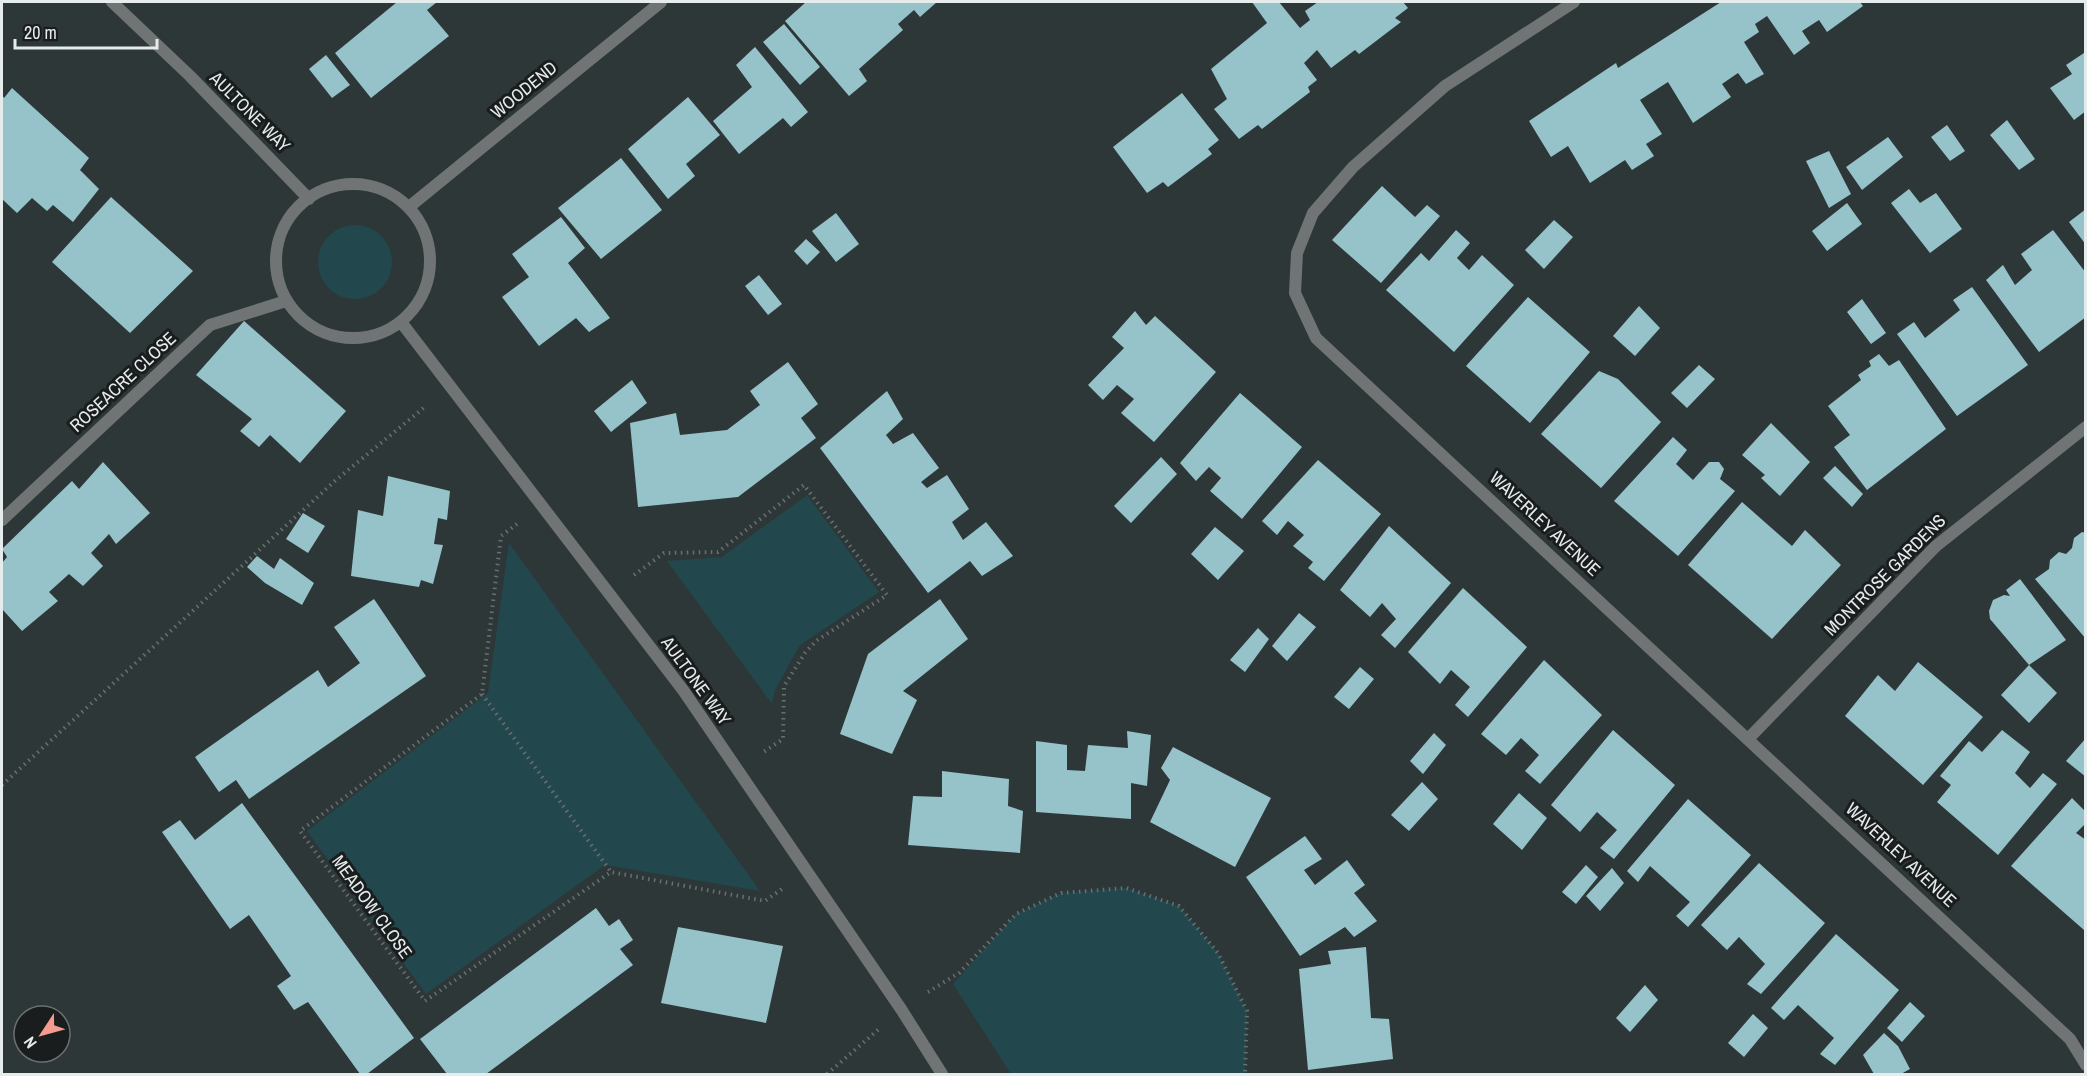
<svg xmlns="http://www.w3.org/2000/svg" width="2087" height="1076" font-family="'Archivo Narrow',sans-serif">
<rect width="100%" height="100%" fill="#2e3738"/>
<path fill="#22474d" d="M318 262a37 37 0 1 1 74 0a37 37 0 1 1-74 0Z
M807,495L879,592L800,645L775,690L772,704L667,561L722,557Z
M509,543L760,891L605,865L426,994L307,831L488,693Z
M1126,888L1179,906L1218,953L1247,1011L1245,1074H1011L953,984L1016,914L1061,893Z"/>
<path fill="#96c2c9" d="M397,2H437L427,10L449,36L371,98L335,53Z
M806,2H937L920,17L914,10L898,24L903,30L859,69L867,81L849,96L785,21Z
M1252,2H1279L1300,28L1310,20L1305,11L1318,2H1403L1408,8L1395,18L1401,22L1359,54L1355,50L1331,68L1317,50L1304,63L1317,80L1308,87L1310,92L1262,129L1258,125L1239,139L1214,109L1227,99L1211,69L1267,23Z
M1721,2H1860L1863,6L1827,32L1819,20L1802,31L1810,43L1794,55L1767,16L1755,24L1759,32L1744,42L1764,74L1746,84L1738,73L1722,84L1731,97L1693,123L1668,82L1640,100L1662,134L1646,144L1654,156L1632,170L1625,160L1590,183L1568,146L1551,157L1529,121L1616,63L1618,68Z
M784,24L820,67L800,85L763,42Z
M755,47L808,112L791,127L783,118L739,154L713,121L752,87L736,65Z
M2084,53L2086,111L2074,120L2050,88L2072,74L2066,65Z
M326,55L350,85L332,98L309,69Z
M12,88L89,158L80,170L99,189L73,222L53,205L47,211L32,198L17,213L2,199V95L4,98Z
M1182,93L1219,140L1208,149L1212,154L1168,187L1163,182L1147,193L1113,147Z
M688,97L720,135L686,164L695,176L668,199L628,149Z
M2007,120L2035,159L2019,170L1990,135Z
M1947,125L1965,151L1950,161L1931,137Z
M1888,137L1903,157L1862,190L1846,167Z
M1829,151L1851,194L1829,208L1806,161Z
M621,158L662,210L601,259L558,208Z
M1382,186L1415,217L1427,205L1440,216L1381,283L1332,240Z
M1909,189L1920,203L1936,193L1962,229L1930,253L1891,203Z
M111,197L193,271L130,333L52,262Z
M1847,203L1862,224L1827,251L1812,231Z
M2086,209V245L2069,222Z
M836,213L859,244L836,262L812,231Z
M561,217L585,248L568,263L610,318L589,332L576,318L539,346L502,297L529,277L512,254Z
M1554,220L1573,237L1544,269L1525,250Z
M1456,230L1470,243L1457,258L1469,270L1482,255L1514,285L1454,352L1386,290L1421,253L1429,261Z
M2053,230L2086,273V317L2039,352L1986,280L2003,265L2015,285L2032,270L2021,254Z
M806,239L820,252L807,265L794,251Z
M759,275L782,304L768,315L745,286Z
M1972,287L2028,365L1957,416L1897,334L1914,322L1925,338L1960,310L1953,300Z
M1528,297L1590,352L1530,423L1466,366Z
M1862,299L1886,333L1871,344L1847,312Z
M1639,306L1660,328L1635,356L1613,336Z
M1135,311L1146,325L1155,316L1216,372L1154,442L1121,413L1134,399L1117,385L1103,400L1088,385L1124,348L1112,337Z
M244,321L346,411L300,463L270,435L259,447L240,431L252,419L196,375Z
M1879,354L1889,366L1899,360L1946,429L1867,490L1834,447L1850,435L1828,406L1861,380L1858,375L1871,366L1869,361Z
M788,362L818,404L801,418L816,438L738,497L638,507L630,423L676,413L680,435L727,430L760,405L750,391Z
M1699,365L1715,379L1687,408L1671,393Z
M1599,371L1618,379L1661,422L1601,488L1541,434Z
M632,380L647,403L611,432L594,411Z
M887,391L903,419L886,435L893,444L913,433L939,468L921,482L927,488L947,475L969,509L952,522L963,540L986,522L1013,556L982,576L970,561L928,593L820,448Z
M1240,393L1302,447L1242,519L1210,491L1221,478L1209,467L1196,481L1180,463Z
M1771,423L1810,462L1780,496L1761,478L1765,475L1742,455Z
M1673,437L1687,450L1676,464L1693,480L1709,462H1719L1724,469L1720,479L1735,491L1678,556L1614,501Z
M1161,457L1177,474L1131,523L1114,506Z
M1318,460L1381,514L1324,581L1308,568L1313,562L1293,546L1304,535L1288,521L1277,535L1262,521Z
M103,462L150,513L116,544L109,534L91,553L103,566L83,586L69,574L49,592L58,601L22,631L2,609V563L7,557L2,549L72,481L79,489Z
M1835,466L1863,494L1852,507L1823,478Z
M388,476L450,491L447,520L438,518L434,544L443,545L433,584L421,580L419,587L351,576L358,510L383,516Z
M1742,502L1792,546L1805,530L1841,565L1772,639L1688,565Z
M303,513L325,526L308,553L286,539Z
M1389,526L1451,583L1395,648L1381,635L1396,619L1382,603L1370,617L1340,590Z
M1215,527L1244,551L1218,580L1191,554Z
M2082,532L2086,533V639L2035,579L2049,569L2050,560L2059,552L2066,554L2072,548L2074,538Z
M257,556L274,569L280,558L314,583L302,605L265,583L247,567Z
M2020,579L2066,640L2029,665L1990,619L1989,611L1993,600L2004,595L2010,596L2006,590Z
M1463,588L1527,647L1468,717L1455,705L1470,687L1451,670L1440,684L1408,652Z
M374,599L426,676L249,799L236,780L219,792L195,757L318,670L328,687L360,663L334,627Z
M940,599L968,639L903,691L917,700L892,754L840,734L868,654Z
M1299,613L1316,627L1287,661L1272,646Z
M1258,628L1269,639L1245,672L1230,660Z
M1544,660L1602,715L1540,784L1525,771L1539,755L1521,738L1506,755L1481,734Z
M1918,662L1983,717L1923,785L1845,716L1878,675L1895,691Z
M2029,665L2057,693L2029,723L2001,695Z
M1360,667L1374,679L1349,709L1334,697Z
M1613,730L1675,785L1614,859L1600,848L1617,830L1597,812L1580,832L1551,805Z
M2002,730L2030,752L2015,773L2030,788L2043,773L2057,784L1998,855L1937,802L1951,785L1940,776L1969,741L1982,752Z
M1127,731L1151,735L1147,786L1131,783V819L1036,812V741L1067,745V770L1085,771L1088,745L1128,748Z
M1434,733L1446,745L1423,774L1410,761Z
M2086,738V777L2066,761Z
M1173,747L1271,798L1235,867L1150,822L1170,780L1161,768Z
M942,771L1009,779L1008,806L1023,811L1020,853L908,845L913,796L942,797Z
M1422,782L1438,799L1409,831L1391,815Z
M1519,793L1547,818L1522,850L1493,824Z
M2072,798L2086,812V823L2076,833L2086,840L2084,930L2011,866Z
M1688,799L1751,855L1688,927L1676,916L1690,902L1650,866L1638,882L1627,871Z
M242,803L414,1038L367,1074H360L308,1002L294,1010L277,986L291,976L249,915L230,929L162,832L180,820L195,840Z
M1305,836L1322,859L1304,870L1315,885L1347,860L1365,885L1354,893L1377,921L1354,937L1345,927L1300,956L1246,877Z
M1759,863L1825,923L1761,994L1747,984L1765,964L1739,937L1727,950L1701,925Z
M1586,865L1598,877L1576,904L1562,892Z
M1612,868L1624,883L1600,911L1586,896Z
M596,908L609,926L619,919L633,940L620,949L633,965L486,1074H447L420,1039Z
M678,927L783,946L766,1023L661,1003Z
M1836,934L1899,990L1835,1065L1820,1054L1834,1038L1798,1005L1784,1020L1771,1008Z
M1366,947L1371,1018L1389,1019L1393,1059L1308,1070L1299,969L1331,964L1328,951Z
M1645,985L1658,1000L1630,1032L1616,1018Z
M1910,1002L1925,1016L1902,1042L1887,1028Z
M1753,1014L1768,1028L1744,1057L1728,1043Z
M1884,1033L1898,1046L1910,1069L1901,1074H1874L1863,1055Z"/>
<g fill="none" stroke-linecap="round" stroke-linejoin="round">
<path stroke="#686f70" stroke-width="4" stroke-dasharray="1.5 4.5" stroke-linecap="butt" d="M517,524L501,536L482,694L300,831L425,1001L611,872L765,901L782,889
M634,575L664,553L718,552L804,485L887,595L816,641L805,653L784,686L783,739L762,753
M482,694L611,872
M2,785L336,480L426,406
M928,992L959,973L1016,914L1061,893L1126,888L1179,906L1218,953L1247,1011L1245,1074
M827,1074L879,1029"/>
<path stroke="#707475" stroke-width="12" d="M112,2L190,76L309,199
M1574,2L1445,86L1353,167L1313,213L1297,253L1295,293L1316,338L2070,1039L2086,1065
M276 261a77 77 0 1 1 154 0a77 77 0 1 1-154 0Z
M409,207L661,2
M401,322L683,690L901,1009L942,1074
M2,520L210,325L286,301
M1749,738L1936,546L2086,427"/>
</g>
<g text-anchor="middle" stroke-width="6" stroke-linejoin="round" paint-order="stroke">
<g font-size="18" fill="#e6ebec" stroke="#1a1d1e">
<text transform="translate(524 90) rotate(-39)" y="6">WOODEND</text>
<text transform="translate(250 112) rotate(45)" y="6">AULTONE WAY</text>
<text transform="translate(123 382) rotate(-43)" y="6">ROSEACRE CLOSE</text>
<text transform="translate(1545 524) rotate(43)" y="6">WAVERLEY AVENUE</text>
<text transform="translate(1885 575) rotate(-45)" y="6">MONTROSE GARDENS</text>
<text transform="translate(696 681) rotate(54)" y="6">AULTONE WAY</text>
<text transform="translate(1901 855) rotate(43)" y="6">WAVERLEY AVENUE</text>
<text transform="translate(372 907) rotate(54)" y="6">MEADOW CLOSE</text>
</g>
</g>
<rect width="2087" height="1076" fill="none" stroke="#e6ebec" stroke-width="6"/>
<g transform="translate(42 1034) rotate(234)"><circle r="28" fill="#1a1d1e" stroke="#6c6f70" stroke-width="1.5"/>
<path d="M0-4.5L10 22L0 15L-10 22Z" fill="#f59c90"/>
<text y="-9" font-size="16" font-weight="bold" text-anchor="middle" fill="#e6ebec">N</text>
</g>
<path d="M15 39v9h142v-9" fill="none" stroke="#e6ebec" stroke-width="3"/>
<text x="24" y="39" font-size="18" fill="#e6ebec" stroke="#1a1d1e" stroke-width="4.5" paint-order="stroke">20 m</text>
</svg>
